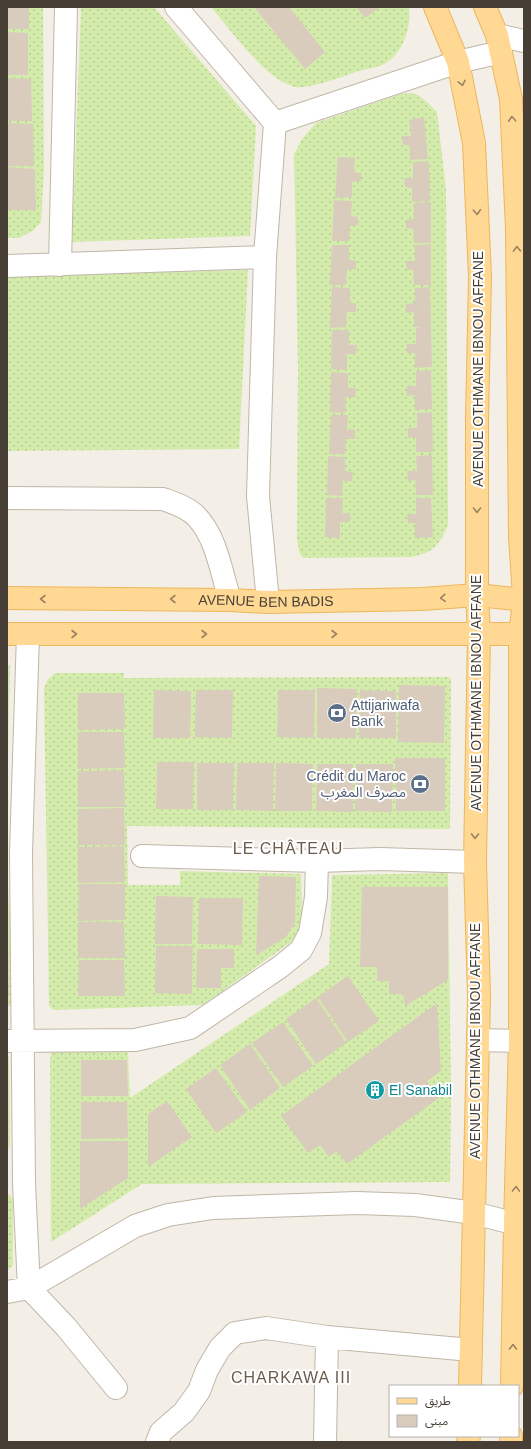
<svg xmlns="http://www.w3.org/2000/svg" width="531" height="1449" font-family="Arial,'Noto Sans Arabic',sans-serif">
<defs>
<pattern id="grass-dots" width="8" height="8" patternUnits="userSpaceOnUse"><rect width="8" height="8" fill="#d4ecab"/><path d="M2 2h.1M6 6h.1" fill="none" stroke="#b7cb94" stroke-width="1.8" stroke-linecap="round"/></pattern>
</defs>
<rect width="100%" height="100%" fill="#f4efe6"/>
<path fill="url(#grass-dots)" d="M7,7H43L44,169L41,222L34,230L19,238H7Z
M81,7H154L256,126L250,236L72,242Z
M211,7H409C412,25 403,54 386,63C380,67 370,68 363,70C343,76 323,85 302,87C298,88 294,87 290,85C264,77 229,28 211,7Z
M411,93L418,95L426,101L437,112L446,189L448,525C440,545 433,553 411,557L303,558L299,552L297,537L298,368L294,154L302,139L316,123L401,94Z
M248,270L239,449L7,451V276Z
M7,664L10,666L7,803Z
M55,673H124V678L448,677L451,679L450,829L127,826L128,885H180V871L301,874C301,893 305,924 294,940L203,1005L54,1010L51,1008L49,1005L44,688L48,679Z
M7,865L14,1001L7,1008Z
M448,873L451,1092L450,1182L142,1184L51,1242L50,1060L51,1053L54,1050H128L130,1098L329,964L332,875Z
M7,1053L9,1058L10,1144L7,1155Z
M7,1194L10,1195L13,1199V1265L7,1271Z"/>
<path fill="#daccbd" d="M7,7H29V29H7Z
M254,7H289L325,52L305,69Z
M356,7H380L365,18Z
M7,32L28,33V75H7Z
M7,78L31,79L32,121H7Z
M424,117L428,159L410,160V145H403L402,136H411L409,120Z
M7,123L33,124L34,166H7Z
M338,157L355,158L354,172L361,173V181L352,182V197L335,198Z
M429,161L430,201L412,202V188L405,187L404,178H413V162Z
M7,167L35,169L36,210H7Z
M334,200L352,201L351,216L358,217V225L350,226L349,241H332Z
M431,202V243H414L413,229L406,228V220L414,219V203Z
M431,244V285H414L413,270H407L406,261H415V245Z
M332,245H349V260L356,261V269L347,270L346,285H330Z
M332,287L350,288V302L356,304V312H347L346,327L330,328Z
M430,287L432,367L415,368V353H407V344H416V328L422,327H414V312L406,313V304L415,303V288Z
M332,330H349V345H357L356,354H347V370L331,369Z
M431,370L432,409L415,410V395L407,396V386H416V371Z
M331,372L348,373V388H356L355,397H346L345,413L330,412Z
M432,412L433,452H416V437L408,438V428H417V413Z
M331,415H348L347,430H355V439H346L345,454H329Z
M432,455L433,495H416L415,480L408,481L407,471H417L416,456Z
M328,456L345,457V471L353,472L352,481H343L342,496L327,495Z
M326,498H343L342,513H350V522H340V538L325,537Z
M416,498H431L433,537L415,538V523H408L407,514H416Z
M399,685L445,686L444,743L398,742Z
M317,688L357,689L356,738H317Z
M154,690L191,691L190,738H153Z
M196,690H233L232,738L195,737Z
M278,690H315L314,738L277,737Z
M360,690L396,691V738H359Z
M78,693H124L125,729L78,730Z
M78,732H124L125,768L78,769Z
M395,758H445V811H396Z
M157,762H194L193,809H156Z
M197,763H234L233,810H197Z
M237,763H274L273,811L236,810Z
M276,763L313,764L312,811H275Z
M317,764H353V812L316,811Z
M356,764H393L392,812L355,811Z
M124,770L125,807H78V771Z
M124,808L125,845H78V809Z
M124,846L125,882L78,883V847Z
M259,876L296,877L295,923L286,937L256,955Z
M79,884H125V920L78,921Z
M362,887H448V980L405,1006L403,994H389V981H377V967H360Z
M156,896L193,897L192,944H155Z
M199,898H243L242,945L198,944Z
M78,922H124L125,958H78Z
M7,944H8L9,996H7Z
M156,946H193L192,994L155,993Z
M197,949H234V968H221V988H196Z
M79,960H124L125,996H78Z
M348,976L379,1021L348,1042L318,997Z
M316,998L346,1043L316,1064L286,1019Z
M437,1003L441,1071L427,1081L439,1098L347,1164L337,1151L329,1157L320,1145L308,1153L281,1116Z
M283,1022L313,1066L283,1087L252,1043Z
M250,1044L280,1088L250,1110L220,1065Z
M81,1060H127L128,1096H81Z
M216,1068L247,1112L216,1133L186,1089Z
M167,1101L192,1137L148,1167V1114Z
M81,1102H127L128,1138L81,1139Z
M80,1141H128V1178L80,1209Z
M7,1247H8L9,1258H7Z"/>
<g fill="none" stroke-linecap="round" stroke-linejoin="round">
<g stroke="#c0b6a8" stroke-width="24">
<path id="minor" d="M176,7L275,123L265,257L258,496L268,602
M497,35L524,41
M275,123L458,62L501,52
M60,265L66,7
M7,266L265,257
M7,498L163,499C174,503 187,507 196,516C217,538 221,572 230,600
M28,634L21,852L24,1184L29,1288L66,1327L116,1388
M142,856L317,861
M478,1040L524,1041
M7,1041L135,1040L190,1028L280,967L301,950L310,933L316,897L317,861L380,859L475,862
M7,1292L29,1288L135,1226L168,1215L213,1208L357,1203L415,1205L474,1213L524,1226
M157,1442L161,1432L184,1412L199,1391L207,1370L220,1348L235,1333L266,1328L327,1337L471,1350
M325,1442L327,1337"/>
</g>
<g stroke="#edb65b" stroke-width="24">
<g id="major">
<path d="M435,7L458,62L474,143L480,276L477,419V595L479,634L475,862L479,996L470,1386"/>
<path d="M485,7L497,35L511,99L517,229L520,537L524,596"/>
<path id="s1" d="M7,598L230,600L268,602L422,599L477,595L524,600"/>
<path d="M7,634H524"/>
<path d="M512,1386L515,1224L520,1041V634L524,602"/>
<path d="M468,1442L469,1436"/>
<path d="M511,1442V1436"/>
</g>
</g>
<use href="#minor" stroke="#fff" stroke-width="22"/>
<use href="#major" stroke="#ffd894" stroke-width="22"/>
</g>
<defs><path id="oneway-chevron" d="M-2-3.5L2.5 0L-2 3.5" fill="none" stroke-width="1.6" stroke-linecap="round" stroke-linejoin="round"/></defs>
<g stroke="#9a8460">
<use href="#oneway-chevron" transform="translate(462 83) rotate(78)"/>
<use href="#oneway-chevron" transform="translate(512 119) rotate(-93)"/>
<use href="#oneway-chevron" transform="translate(477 212) rotate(87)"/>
<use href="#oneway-chevron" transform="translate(517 249) rotate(-91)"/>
<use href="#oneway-chevron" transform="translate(477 510) rotate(90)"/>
<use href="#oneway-chevron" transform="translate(443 598) rotate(176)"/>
<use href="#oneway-chevron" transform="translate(43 599) rotate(-180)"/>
<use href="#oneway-chevron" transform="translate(173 599) rotate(-180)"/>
<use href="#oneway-chevron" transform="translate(74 634)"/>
<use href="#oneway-chevron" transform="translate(204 634)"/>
<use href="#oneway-chevron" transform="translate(334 634)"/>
<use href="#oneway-chevron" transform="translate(475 836) rotate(91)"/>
<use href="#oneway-chevron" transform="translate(516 1189) rotate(-88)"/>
<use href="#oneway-chevron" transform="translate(513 1347) rotate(-89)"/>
</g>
<defs>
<g id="bank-disc" transform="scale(1)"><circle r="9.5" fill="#5c6f8a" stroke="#fff"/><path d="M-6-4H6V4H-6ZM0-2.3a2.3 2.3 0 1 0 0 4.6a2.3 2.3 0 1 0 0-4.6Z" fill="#fff"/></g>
<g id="building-disc" transform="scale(1)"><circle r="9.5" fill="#0f9aa8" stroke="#fff"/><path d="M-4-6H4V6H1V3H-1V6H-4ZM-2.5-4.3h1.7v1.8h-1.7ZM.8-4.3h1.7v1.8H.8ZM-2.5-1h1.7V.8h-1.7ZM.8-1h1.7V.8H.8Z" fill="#fff"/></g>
</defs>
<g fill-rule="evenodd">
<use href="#bank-disc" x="337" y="713"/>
<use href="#bank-disc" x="420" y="784"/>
<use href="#building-disc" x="375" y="1090"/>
</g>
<g text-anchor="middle" stroke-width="4" stroke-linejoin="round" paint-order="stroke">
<g font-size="14" fill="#473f35" stroke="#fff">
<text transform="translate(478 369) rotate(-90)" y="5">AVENUE OTHMANE IBNOU AFFANE</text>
<text dy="5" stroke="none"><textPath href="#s1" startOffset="259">AVENUE BEN BADIS</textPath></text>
<text transform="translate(476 693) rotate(-90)" y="5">AVENUE OTHMANE IBNOU AFFANE</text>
<text transform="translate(475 1041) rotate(-90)" y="5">AVENUE OTHMANE IBNOU AFFANE</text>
</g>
<g font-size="14" fill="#4e5e75" stroke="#fff" text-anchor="start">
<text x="351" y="710">Attijariwafa<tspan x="351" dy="16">Bank</tspan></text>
<text x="406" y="781" text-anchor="end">Crédit du Maroc<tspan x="406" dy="16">مصرف المغرب</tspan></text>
</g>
<g font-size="14" fill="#0d838f" stroke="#fff" text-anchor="start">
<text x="389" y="1095">El Sanabil</text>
</g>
<g font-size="16" letter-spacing="1" fill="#6b5c4b" stroke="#fff">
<text x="288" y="854">LE CHÂTEAU</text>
<text x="291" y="1383">CHARKAWA III</text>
</g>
</g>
<rect width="531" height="1449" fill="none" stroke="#473f35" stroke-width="16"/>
<rect x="389" y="1385" width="130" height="52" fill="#ffffff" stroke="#b5b2ae"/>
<rect x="397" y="1398" width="20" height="6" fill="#ffd894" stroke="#b5b2ae"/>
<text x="425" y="1405" font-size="12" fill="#473f35">طريق</text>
<rect x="397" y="1415" width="20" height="12" fill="#daccbd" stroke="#b5b2ae"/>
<text x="425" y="1425" font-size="12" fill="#473f35">مبنى</text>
</svg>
